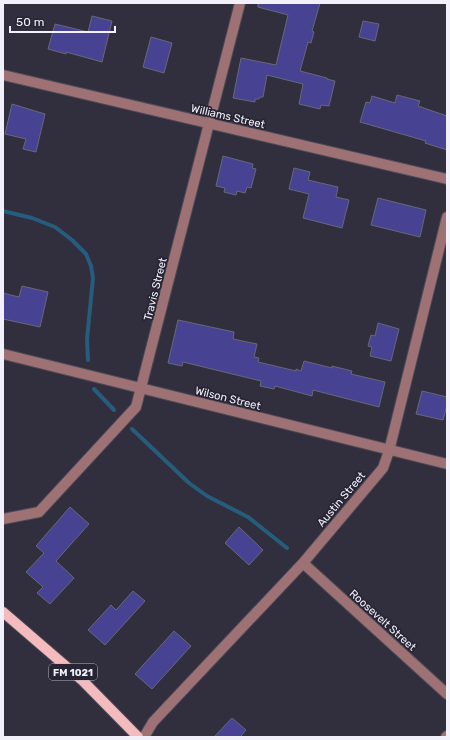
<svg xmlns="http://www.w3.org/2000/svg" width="450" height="740" font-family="Rubik,sans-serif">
<rect width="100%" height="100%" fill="#312f3d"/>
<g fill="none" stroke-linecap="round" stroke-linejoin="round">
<path stroke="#265c7c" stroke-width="4" d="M3,211L32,218L55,227L72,240L86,254L91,266L93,278L87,339L88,360
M94,389L114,410
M132,429L189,483L207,496L248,517L287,548"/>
</g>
<path fill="#474292" stroke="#676879" d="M258,3H320L312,31L314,32L311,43L308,42L300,71L327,78V79L335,81L329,106L321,105L320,109L299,104L303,84L267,75L263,97H260L259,99H255V102L233,98L241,58L276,65L288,15L258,7Z
M92,16L112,21L102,62L66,52V54L48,49L55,24L88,32Z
M363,21L379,24L375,41L359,37Z
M151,37L172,43L164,73L143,67Z
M397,95L420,101L418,106L447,116V150L425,143L426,141L360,122L366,102L370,103L372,96L395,103Z
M12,104L45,114L36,152L23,149L26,139L5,134Z
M223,156L253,164L252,168L256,169L251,188L247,187L245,193L237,191L236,195L224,192L225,188L216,186Z
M294,168L310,172L308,180L338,187L336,197L349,200L342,228L303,218L309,194L289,189Z
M378,198L426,210L420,237L371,225Z
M22,286L48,292L40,327L3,319V293L19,297Z
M178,320L234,332L233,339L257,344L254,357L259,358L258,362L296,371V369L301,371L304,361L332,368V366L352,371L351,374L385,382L379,407L313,390L312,396L275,386L274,389L260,386L261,381L183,362L182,366L168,363Z
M378,323L399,329L391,361L370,356L372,347L368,346L371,335L375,336Z
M422,391L447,397V405L443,420L416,414Z
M70,507L89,524L56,561L74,578L50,604L37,593L43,587L26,572L44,553L36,546Z
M239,527L263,550L249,565L225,543Z
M133,591L145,601L105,645L88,630L111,605L116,610Z
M174,631L191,646L152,689L135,674Z
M232,718L246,730L240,737H214Z"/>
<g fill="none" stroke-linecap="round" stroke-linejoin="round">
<g stroke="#4c4a58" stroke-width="12">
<path id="minor" d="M3,75L447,179
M3,354L447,464
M3,519L39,512L136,407L240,3
M303,563L447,694
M144,737L153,722L303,563L383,468L389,451L447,217
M446,737L447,736"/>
</g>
<g stroke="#4c4a58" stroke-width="12">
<path id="major" d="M3,612L83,681L138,737"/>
</g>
<use href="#minor" stroke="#9e7174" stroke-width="10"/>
<use href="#major" stroke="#f3bbbe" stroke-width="10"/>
</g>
<g text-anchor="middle" stroke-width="3.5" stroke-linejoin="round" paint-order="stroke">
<rect fill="#272533" stroke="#b5b4bf" stroke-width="1" x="49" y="664" width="48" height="16" rx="3"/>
<g font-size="10" font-weight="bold" fill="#f2f1fb">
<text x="73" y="676">FM 1021</text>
</g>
<g font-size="11" fill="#f2f1fb" stroke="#272533">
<text transform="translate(228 116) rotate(13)" y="4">Williams Street</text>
<text transform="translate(155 289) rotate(-76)" y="4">Travis Street</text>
<text transform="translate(228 398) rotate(14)" y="4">Wilson Street</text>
<text transform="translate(341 499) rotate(-50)" y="4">Austin Street</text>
<text transform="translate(383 620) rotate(42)" y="4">Roosevelt Street</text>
</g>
</g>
<rect width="450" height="740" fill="none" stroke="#f2f1fb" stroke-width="8"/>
<path d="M10 26v6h105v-6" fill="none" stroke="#f2f1fb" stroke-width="2"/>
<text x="16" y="26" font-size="12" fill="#f2f1fb" stroke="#272533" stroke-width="3" paint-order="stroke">50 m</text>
</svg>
